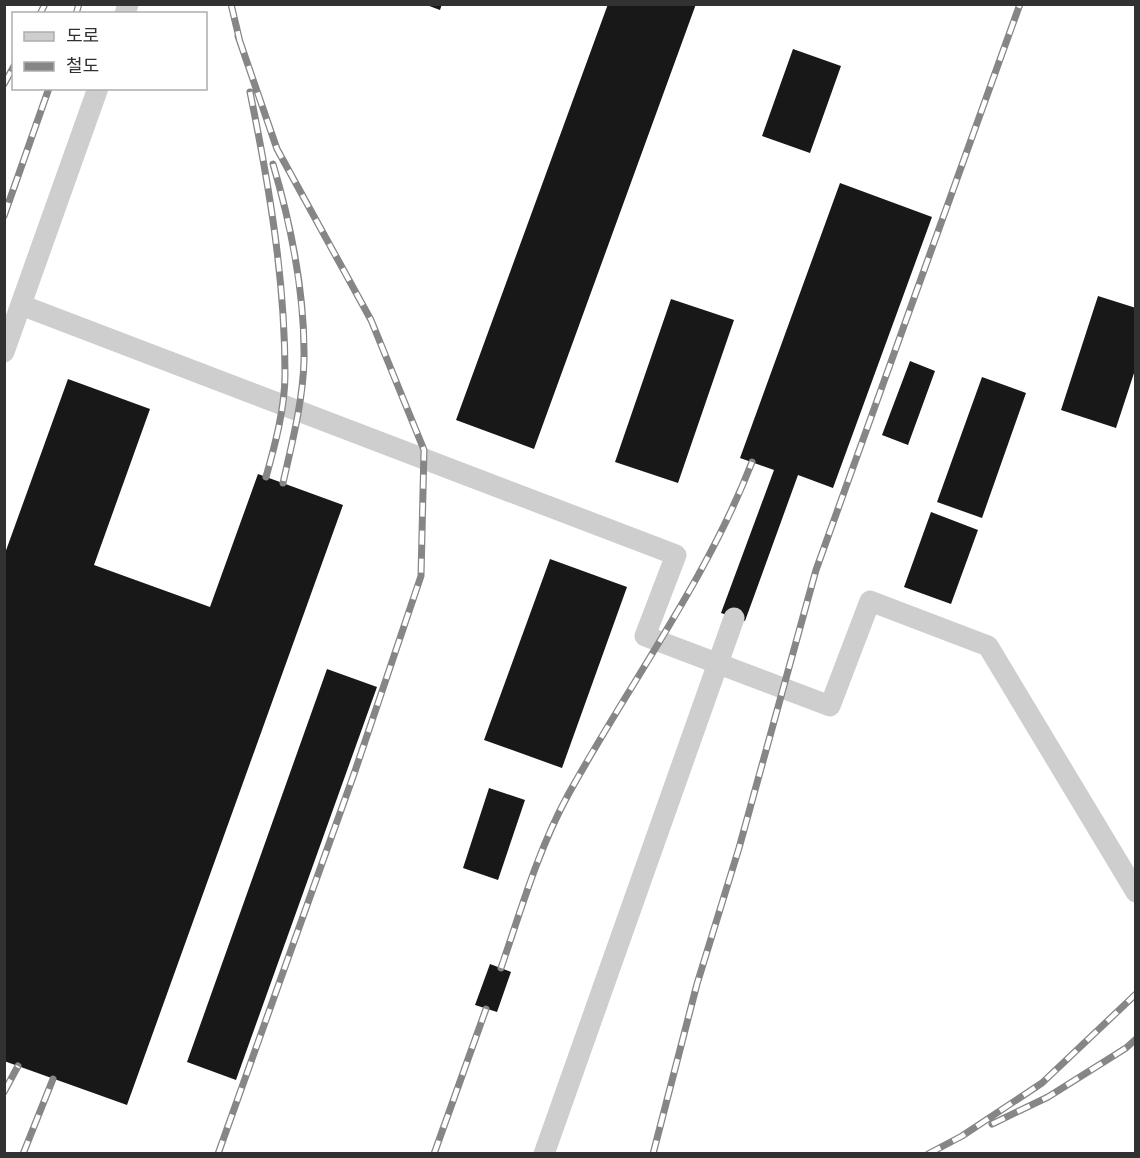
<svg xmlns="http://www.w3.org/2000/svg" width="1140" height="1158" font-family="Quicksand,'Noto Sans KR',sans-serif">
<rect width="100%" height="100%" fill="#fff"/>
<path fill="#181818" d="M424,4H442L440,10Z
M608,4H696L534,449L456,420Z
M793,49L841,66L810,153L762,136Z
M840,183L932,217L833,488L798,475L745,621L721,613L774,470L740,458Z
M1098,296L1136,308V367L1116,428L1061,410Z
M671,299L734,320L678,483L615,462Z
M910,361L935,371L908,445L882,435Z
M982,377L1026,393L982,518L937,502Z
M68,379L150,409L94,565L210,607L258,474L343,505L127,1105L4,1061V556Z
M931,512L978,530L951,604L904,587Z
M550,559L627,587L562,768L484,740Z
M327,669L377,687L236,1080L187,1062Z
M489,788L525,800L498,880L463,868Z
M490,964L511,972L497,1012L475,1005Z"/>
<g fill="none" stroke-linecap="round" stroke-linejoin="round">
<path stroke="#cecece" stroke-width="21" d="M125,14L128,4
M21,305L676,555L645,636L830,706L870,601L988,646L1136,892
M4,352L98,88
M544,1154L734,618"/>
<g stroke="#868686" stroke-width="7">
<path id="rail" d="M231,4L240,42
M40,14L45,4
M76,14L79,4
M4,84L14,66
M250,92C269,185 285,279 285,374C285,408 275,445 266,477
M273,164C291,225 305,297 304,360C303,401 292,443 283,483
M4,216L49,88
M501,968C521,910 538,850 568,795C629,684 706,581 752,462
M4,1092L18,1066
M992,1124L1048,1097L1126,1048L1136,1039
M23,1154L53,1079
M218,1154L354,774L421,576L424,450L371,320L277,149L238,36
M434,1154L486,1009
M653,1154L697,984L739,848L816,570L1020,4
M928,1154L962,1136L1042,1083L1136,994"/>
</g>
<use href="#rail" stroke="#fff" stroke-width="4.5" stroke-dasharray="14" stroke-linecap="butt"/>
</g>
<rect width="1140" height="1158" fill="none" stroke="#313131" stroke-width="12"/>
<rect x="12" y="12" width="195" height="78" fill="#ffffff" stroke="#adadad" stroke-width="1.5"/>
<rect x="24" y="32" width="30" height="9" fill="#cecece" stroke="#adadad" stroke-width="1.5"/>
<text x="66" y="42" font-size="18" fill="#313131">도로</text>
<rect x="24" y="62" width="30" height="9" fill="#868686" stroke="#adadad" stroke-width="1.5"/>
<text x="66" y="72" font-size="18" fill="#313131">철도</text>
</svg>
